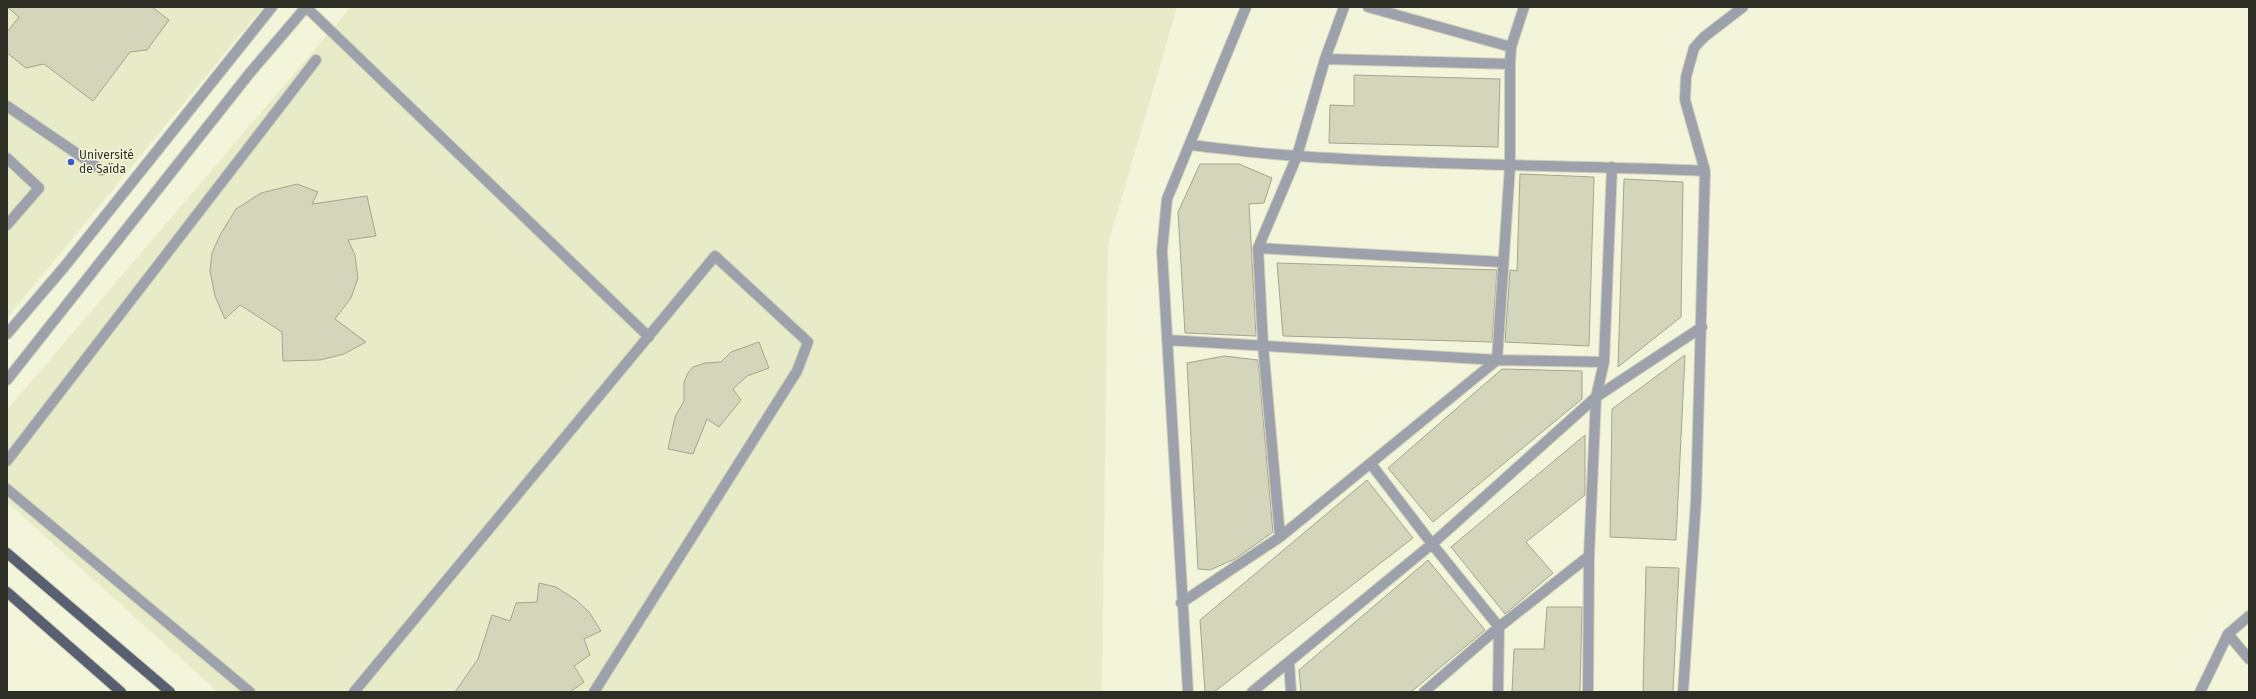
<svg xmlns="http://www.w3.org/2000/svg" width="2256" height="699" font-family="'Fira Sans',sans-serif">
<rect width="100%" height="100%" fill="#f3f5da"/>
<path fill="#e8ebc8" d="M7,7H263L7,318Z
M351,7H1177L1108,245L1102,692H218L7,502V410Z"/>
<path fill="#d4d6bb" stroke="#a4a68c" d="M7,7H152L169,20L147,50L130,52L93,101L44,64L26,68L7,53V32L19,17Z
M1354,75L1500,79L1498,147L1329,143L1330,105L1354,106Z
M1200,164H1239L1272,178L1264,203L1249,204L1256,336L1185,333L1178,212Z
M1520,174L1594,177L1589,346L1505,342L1510,270L1517,271Z
M1624,179L1683,182L1681,317L1618,367Z
M297,184L318,192L312,204L367,196L376,236L348,240L355,255L358,278L351,298L335,319L366,342L344,354L320,360L283,361L282,332L240,305L225,319L215,296L210,271L212,253L220,235L236,209L261,193Z
M1277,263L1497,270L1492,342L1283,336Z
M759,342L769,368L747,376L733,389L741,400L719,427L707,419L693,454L668,449L675,417L684,401V382L688,373L693,367L705,363L721,362L731,352Z
M1685,355L1676,540L1610,537L1612,409Z
M1224,356L1258,360L1273,532L1235,559L1210,570L1198,569L1187,363Z
M1502,369L1582,371V399L1433,522L1388,468Z
M1585,435V495L1526,542L1553,573L1505,614L1451,547Z
M1367,480L1413,538L1214,692H1205L1200,620Z
M1428,560L1485,630L1411,692H1301L1299,670Z
M1646,567L1679,568L1673,692H1643Z
M539,583L556,587L576,600L589,612L601,631L584,639L590,655L574,666L584,682L570,692H455L478,659L492,615L510,621L516,603L537,602Z
M1547,607H1582L1580,692H1512L1514,649H1544Z"/>
<g fill="none" stroke-linecap="round" stroke-linejoin="round">
<g stroke="#d0d1b9" stroke-width="12">
<path id="minor" d="M306,7L649,337
M1368,7L1511,47
M1325,59L1510,64
M7,106L101,170
M1190,145C1226,149 1262,154 1298,156C1433,166 1570,165 1705,171
M7,158L39,188L7,225
M1258,248L1502,262
M7,334L65,266L272,7
M1167,340L1497,360L1604,362
M7,380L249,74L306,7
M7,461L316,60
M1371,464L1432,544L1499,627L1498,692
M7,489L250,692
M1280,537L1263,345L1258,248L1297,156L1325,59L1344,7
M1181,603L1280,537L1497,360L1510,166V64L1511,47L1524,7
M2228,634L2249,659
M1289,662L1291,692
M354,692L715,256L808,342L797,371L594,692
M1188,692L1162,251L1167,199L1246,7
M1252,692L1432,544L1596,397L1702,327
M1424,692L1499,627L1589,556
M1588,692L1589,556L1596,397L1604,362L1612,167
M1683,692L1696,501L1705,171L1685,100L1686,77L1694,48L1704,37L1743,7
M2200,692L2228,634L2249,616"/>
</g>
<g stroke="#d0d1b9" stroke-width="12">
<path id="major" d="M7,553L170,692
M7,592L121,692"/>
</g>
<use href="#minor" stroke="#9da1ac" stroke-width="10"/>
<use href="#major" stroke="#575f71" stroke-width="10"/>
</g>
<circle fill="#3a5bcd" stroke="#f3f5da" stroke-width="1.5" cx="71" cy="162" r="4"/>
<g text-anchor="middle" stroke-width="3" stroke-linejoin="round" paint-order="stroke">
<g font-size="12" fill="#2e2f24" stroke="#f3f5da" text-anchor="start">
<text x="79" y="159">Université<tspan x="79" dy="14">de Saïda</tspan></text>
</g>
</g>
<rect width="2256" height="699" fill="none" stroke="#2e2f24" stroke-width="16"/>
</svg>
